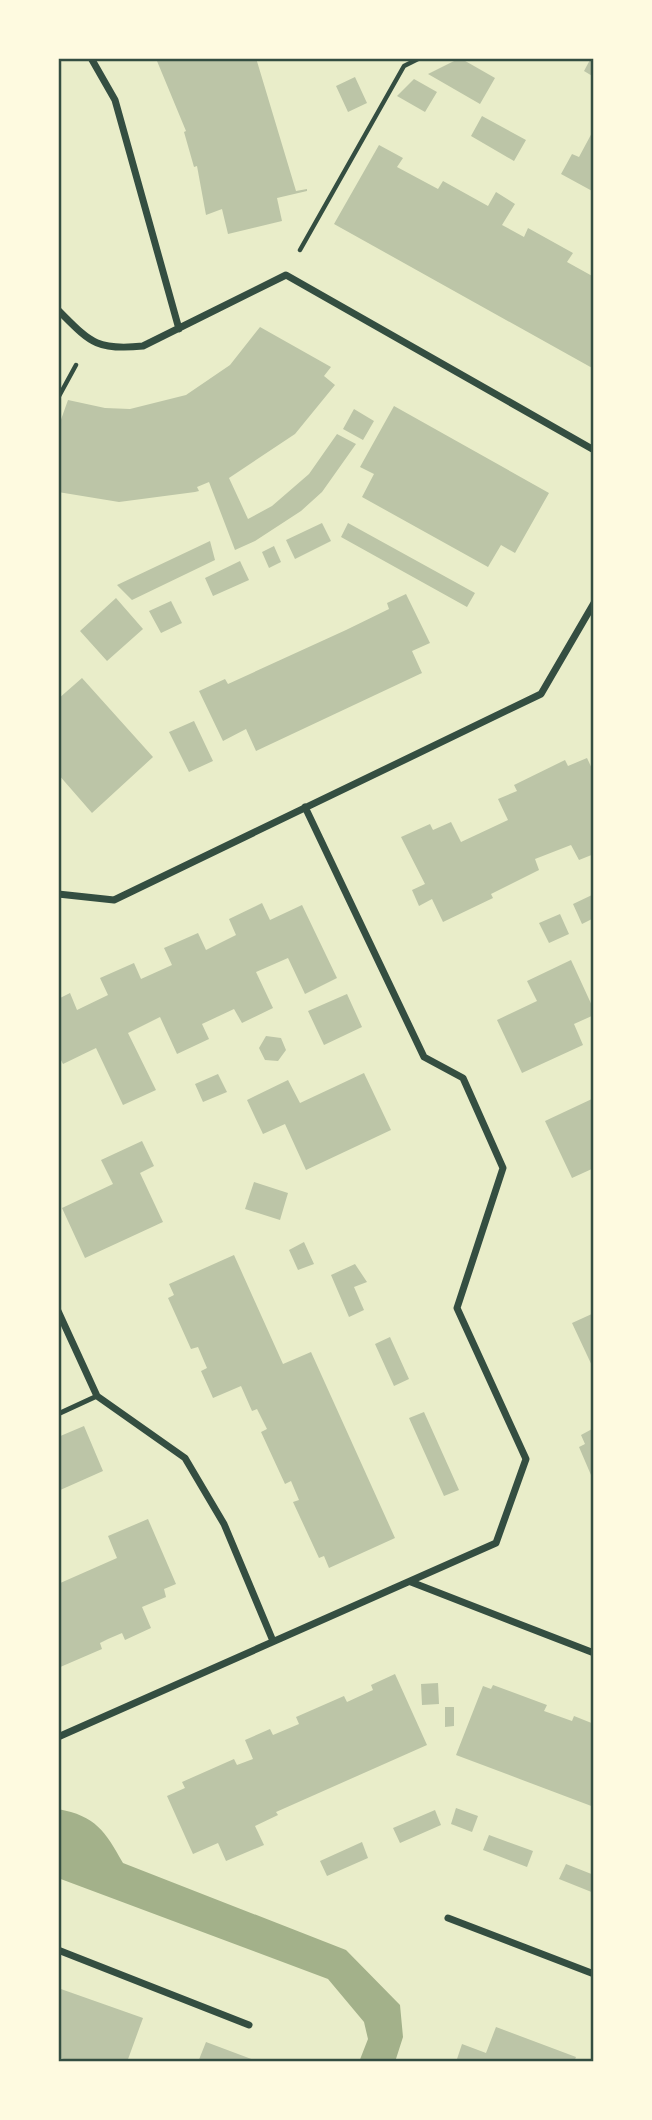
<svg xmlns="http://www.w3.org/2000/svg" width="652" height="2120" font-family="Helvetica,sans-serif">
<rect width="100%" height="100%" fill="#e9edc9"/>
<path fill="#a3b18a" d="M58,1809C96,1816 105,1831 123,1863L346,1950L400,2005L403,2037L395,2062H359L368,2039L364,2022L328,1979L58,1878Z"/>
<path fill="#bcc5a7" d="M158,58H256L296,191L307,189V191L277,198L282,221L228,234L222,209L206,215L197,166L194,167L184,132L186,131L157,61Z
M460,58L495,78L480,104L428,74Z
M591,58H594V77L584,71Z
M355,77L367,103L348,112L336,86Z
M414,79L437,92L425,112L397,96Z
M482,116L526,140L514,161L471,136Z
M594,129V192L561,174L572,154L579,157Z
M379,145L403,158L397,167L438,189L443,181L488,206L496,192L515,204L502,225L524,237L528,228L573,253L567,262L594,277V369L334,224Z
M260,327L331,367L324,376L335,385L295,434L229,478L248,519L272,506L309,474L337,434L356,444L322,492L301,511L255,541L235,550L209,482L197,487L199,491L195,492L119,502L58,492V428L68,400L105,408L130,409L186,395L230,365Z
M394,406L549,493L515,553L501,545L488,567L362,497L374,474L360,467Z
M354,409L374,421L363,440L343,429Z
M322,523L331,541L295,559L286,540Z
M348,523L475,593L467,607L341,537Z
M210,541L215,560L132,600L117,585Z
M274,546L281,562L269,568L262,552Z
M240,561L249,580L213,596L205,578Z
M406,594L430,643L412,651L422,673L256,751L246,729L223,741L199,691L225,679L228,684L346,630L389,609L387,603Z
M116,598L143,629L107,661L80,631Z
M171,601L182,623L161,633L149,611Z
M82,678L153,757L92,813L58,774V699Z
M194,721L213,761L189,772L169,732Z
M587,758L594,773V854L579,860L571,845L535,859L539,870L491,894L493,898L443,922L432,899L419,906L412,890L425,884L401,837L430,824L433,830L451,822L461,842L508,820L498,799L517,791L514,785L565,760L568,766Z
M592,895L594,918L582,924L573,904Z
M262,903L270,920L302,905L337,978L305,994L288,958L256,972L273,1008L242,1023L234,1009L202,1024L209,1039L177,1054L160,1017L128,1033L156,1090L123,1105L96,1048L63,1064L58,1054V999L70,993L77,1010L108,995L100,978L134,963L141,979L172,965L164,948L198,933L206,950L236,935L229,919Z
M560,914L569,934L549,943L539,923Z
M571,960L594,1010V1015L574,1024L583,1045L522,1073L497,1020L537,1001L527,981Z
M347,994L362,1027L324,1045L308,1011Z
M266,1036L281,1038L286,1050L278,1061L265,1060L259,1048Z
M364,1073L391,1130L306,1170L285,1124L263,1134L247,1100L288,1080L300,1103Z
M218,1074L227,1092L203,1102L195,1084Z
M594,1098V1168L572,1178L545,1121Z
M142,1141L154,1166L140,1173L163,1222L85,1258L62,1208L113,1184L101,1160Z
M254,1182L288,1193L280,1220L245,1209Z
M304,1242L314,1264L298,1270L289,1250Z
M234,1255L283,1364L311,1352L395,1538L329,1568L324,1556L319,1558L293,1502L299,1500L291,1481L285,1484L261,1432L267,1429L257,1409L252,1411L241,1386L213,1398L201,1371L207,1368L198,1347L191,1349L168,1298L174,1295L169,1284Z
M355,1264L367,1282L354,1287L364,1310L349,1317L331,1275Z
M594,1313V1370L572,1323Z
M390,1337L409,1379L394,1386L375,1344Z
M424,1412L459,1490L444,1496L409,1418Z
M84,1426L103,1471L58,1491V1437Z
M594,1428V1482L579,1447L585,1444L581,1435Z
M148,1519L176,1584L164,1589L166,1597L142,1607L151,1628L125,1640L122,1633L108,1639L100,1643L102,1649L58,1668V1584L117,1558L108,1536Z
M395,1674L427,1745L276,1812L278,1815L255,1826L264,1845L226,1861L218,1843L193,1854L167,1796L185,1788L182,1782L234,1759L237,1765L253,1759L245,1740L270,1729L273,1735L299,1724L296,1717L344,1696L347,1702L373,1690L371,1685Z
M438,1683L439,1704L422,1705L421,1684Z
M493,1685L547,1705L544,1711L572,1721L574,1716L594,1724V1807L456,1755L483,1686L491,1689Z
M445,1707H454V1726L445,1727Z
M456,1808L478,1816L472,1832L451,1824Z
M435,1810L441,1825L400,1843L393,1828Z
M489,1835L533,1851L527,1867L483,1850Z
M362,1842L368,1858L327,1876L320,1861Z
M566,1864L594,1875V1893L559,1879Z
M58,1988L143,2018L127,2062H72L58,2057Z
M496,2027L576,2057L574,2062H456L462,2044L486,2053Z
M206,2042L259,2062H198Z"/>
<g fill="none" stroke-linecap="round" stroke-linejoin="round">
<path stroke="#344e41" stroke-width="4.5" d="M300,250L404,66L420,58
M58,398L76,365"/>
<path stroke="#344e41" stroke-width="5" d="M58,1414L97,1396"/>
<path stroke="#344e41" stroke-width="7" d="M91,58L115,100L179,329
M58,310C90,342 96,351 143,346L286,275L594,450
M58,894L114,900L541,694L594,603
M58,1311L97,1396L185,1458L224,1524L273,1641
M411,1582L594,1653
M58,1737L496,1543L526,1459L457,1308L503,1168L463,1078L424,1057L305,807
M448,1918L594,1974
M58,1950L249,2025"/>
</g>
<rect width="652" height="2120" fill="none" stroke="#fefae0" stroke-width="119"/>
<rect x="60" y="60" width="532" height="2000" fill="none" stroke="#344e41" stroke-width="2.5"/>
</svg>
